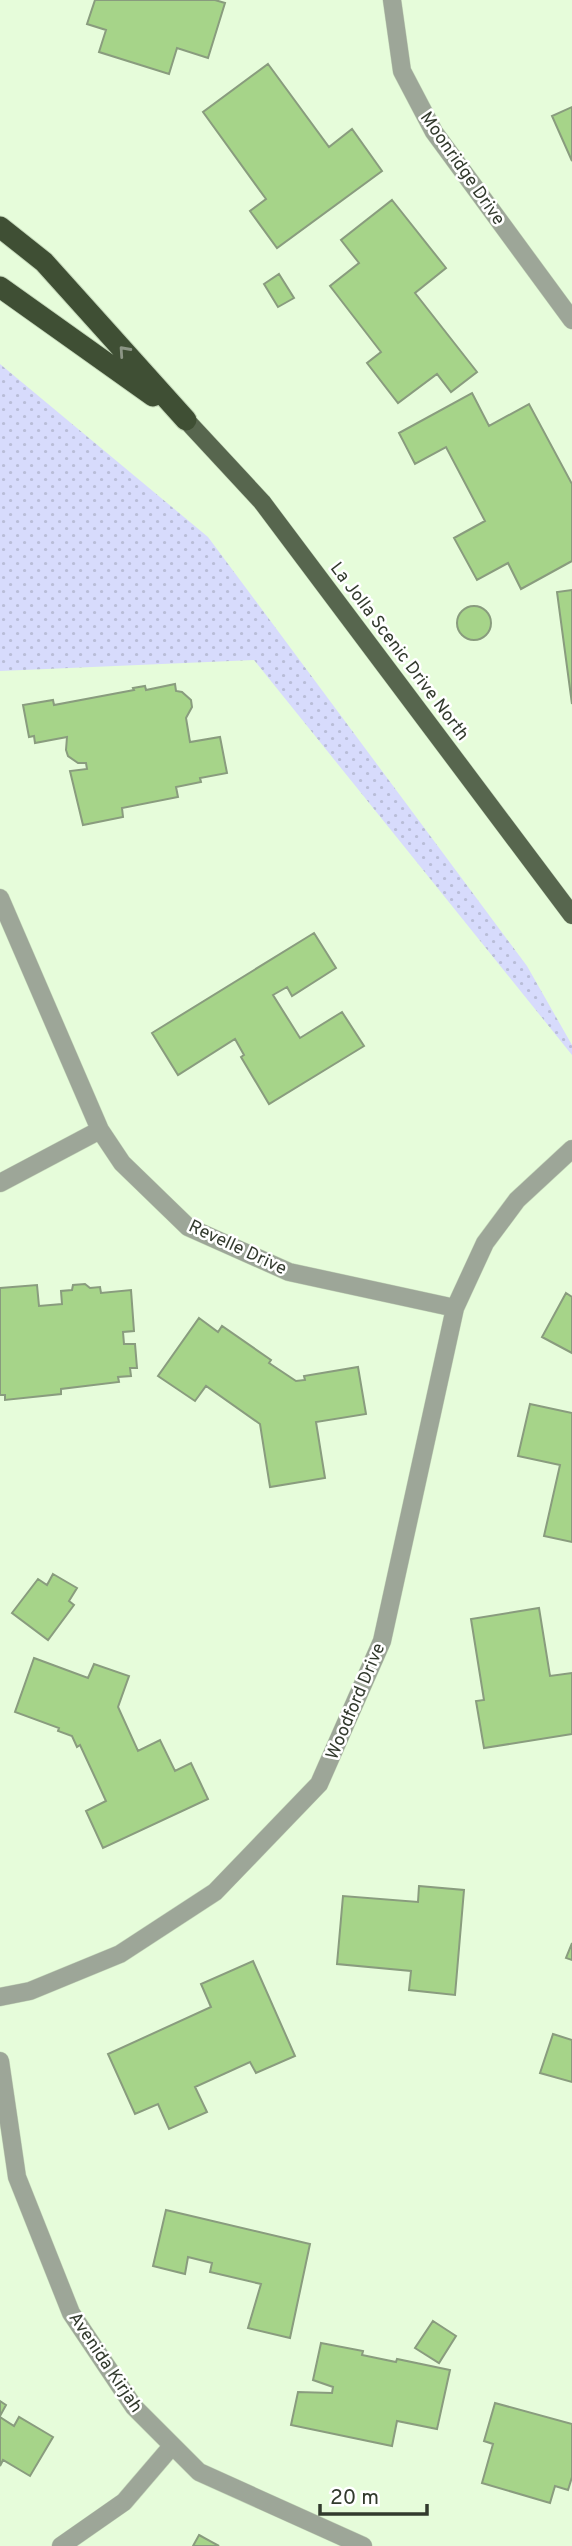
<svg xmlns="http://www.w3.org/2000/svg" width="572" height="2546" font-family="Overpass,sans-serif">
<defs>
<pattern id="grass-dots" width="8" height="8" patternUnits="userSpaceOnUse" patternTransform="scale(1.75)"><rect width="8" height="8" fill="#d7dbfc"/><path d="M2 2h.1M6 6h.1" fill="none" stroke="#b9bdd8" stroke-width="1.8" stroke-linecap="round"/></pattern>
</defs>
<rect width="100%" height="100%" fill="#e6fcda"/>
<path fill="url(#grass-dots)" d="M0,364L208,537L527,966L572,1045V1055L254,660L0,671Z"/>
<path fill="#a6d489" stroke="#899c7e" stroke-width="2" d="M95,0H215L225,3L208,58L177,48L169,74L99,52L106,30L87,24Z
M268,64L329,147L352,129L382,171L277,248L250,211L266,199L203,112Z
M572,107V161L552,116Z
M392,200L446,268L415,293L477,372L451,392L437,374L398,403L367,363L381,352L330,286L359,263L341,240Z
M279,274L294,298L278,307L264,284Z
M472,393L489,426L529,404L572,484V561L521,589L508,563L477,580L454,538L485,521L446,447L415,464L399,433Z
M572,590V704L557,592Z
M457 623a17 17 0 1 1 34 0a17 17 0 1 1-34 0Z
M175,684L176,691L182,692L191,700L192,707L186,718L190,742L220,737L227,773L200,778L201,782L176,787L178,797L122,808L123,817L83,825L70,771L87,769L86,763H78L68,756L66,750L67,737L35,743L34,736L29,737L23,705L53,700L54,705L134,690L133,688L145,686L146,690Z
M314,933L336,968L292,996L287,987L273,995L300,1038L342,1012L364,1046L269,1104L241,1057L244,1055L235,1039L178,1075L152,1033Z
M85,1284L90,1288L100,1287L101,1293L131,1290L134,1331L123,1332L124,1344H135L137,1368H130L131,1376L118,1377L119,1382L61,1389V1394L5,1400V1395H0V1288L37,1285L39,1306L62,1304L61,1291L72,1290L73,1285Z
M566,1293L572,1297V1353L542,1337Z
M199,1318L218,1332L222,1326L271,1360L269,1363L296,1381L305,1380L304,1376L358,1367L366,1414L316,1422L325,1478L270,1487L260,1424L206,1386L195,1401L158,1376Z
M530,1404L572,1413V1542L544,1536L560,1465L518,1456Z
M53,1574L77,1588L69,1601L74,1605L48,1640L12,1613L38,1579L47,1585Z
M539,1608L550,1676L572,1673V1734L484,1748L476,1701L484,1700L471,1619Z
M34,1658L88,1678L94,1664L129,1676L118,1707L138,1751L160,1740L175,1771L191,1763L208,1799L103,1848L86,1811L106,1801L80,1745L77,1747L72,1736L58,1731L59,1728L15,1712Z
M419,1886L464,1890L455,1995L409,1990L411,1971L337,1964L343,1896L418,1902Z
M572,1943V1960L566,1958Z
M253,1961L295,2056L256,2073L250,2062L195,2087L207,2112L169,2129L158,2104L135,2114L108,2054L211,2007L201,1984Z
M553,2034L572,2040V2082L540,2073Z
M166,2210L310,2244L290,2338L248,2328L261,2284L210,2272L212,2263L188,2257L185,2274L153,2266Z
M433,2321L456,2336L439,2363L415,2348Z
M321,2343L363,2351L362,2355L396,2362L397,2359L450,2370L437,2429L397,2421L392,2446L291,2425L298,2392L332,2393L333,2387L313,2380Z
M0,2401L6,2405L0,2416Z
M495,2403L572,2424V2477L568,2490L555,2486L550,2503L482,2483L493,2444L484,2441Z
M0,2417L14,2426L19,2417L53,2437L30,2476L3,2460L0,2466Z
M199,2535L219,2546H193Z"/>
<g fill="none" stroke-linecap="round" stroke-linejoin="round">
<g stroke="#c6d9bb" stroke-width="19">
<path id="minor" d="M392,0L402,71L434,132L572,320
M0,898L100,1130L122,1163L188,1227L289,1272L455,1308
M0,1183L100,1130
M0,1997L30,1991L120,1954L215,1892L319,1784L382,1641L455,1308L485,1243L517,1200L572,1149
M0,2061L17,2177L71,2313L134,2407L199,2472L363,2546
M61,2546L124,2502L172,2446"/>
</g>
<g stroke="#c6d9bb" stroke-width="19">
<path id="major" d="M186,420L262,502L572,915"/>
</g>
<g stroke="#c6d9bb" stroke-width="23">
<path id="highway" d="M0,227L44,262L186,420
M0,287L153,396"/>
</g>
<use href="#minor" stroke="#9da698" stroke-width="18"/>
<use href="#major" stroke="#57664e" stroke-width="18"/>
<use href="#highway" stroke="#3f4f34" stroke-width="21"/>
</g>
<defs><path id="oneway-chevron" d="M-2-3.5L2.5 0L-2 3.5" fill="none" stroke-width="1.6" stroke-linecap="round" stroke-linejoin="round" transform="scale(1.75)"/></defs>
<use stroke="#8c9585" href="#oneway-chevron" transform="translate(124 351) rotate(-132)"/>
<g text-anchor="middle" stroke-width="5" stroke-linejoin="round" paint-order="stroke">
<g font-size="18" fill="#323a2d" stroke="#fff">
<text transform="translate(463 168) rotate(55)" y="6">Moonridge Drive</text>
<text transform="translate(400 651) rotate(53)" y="6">La Jolla Scenic Drive North</text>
<text transform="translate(238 1247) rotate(25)" y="6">Revelle Drive</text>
<text transform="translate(355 1701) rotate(-67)" y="6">Woodford Drive</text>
<text transform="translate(106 2362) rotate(56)" y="6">Avenida Kirjah</text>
</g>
</g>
<path d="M320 2504v10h107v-10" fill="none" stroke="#323a2d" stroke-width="3.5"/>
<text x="330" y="2504" font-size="21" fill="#323a2d" stroke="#ffffff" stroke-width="5" paint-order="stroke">20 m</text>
</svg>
